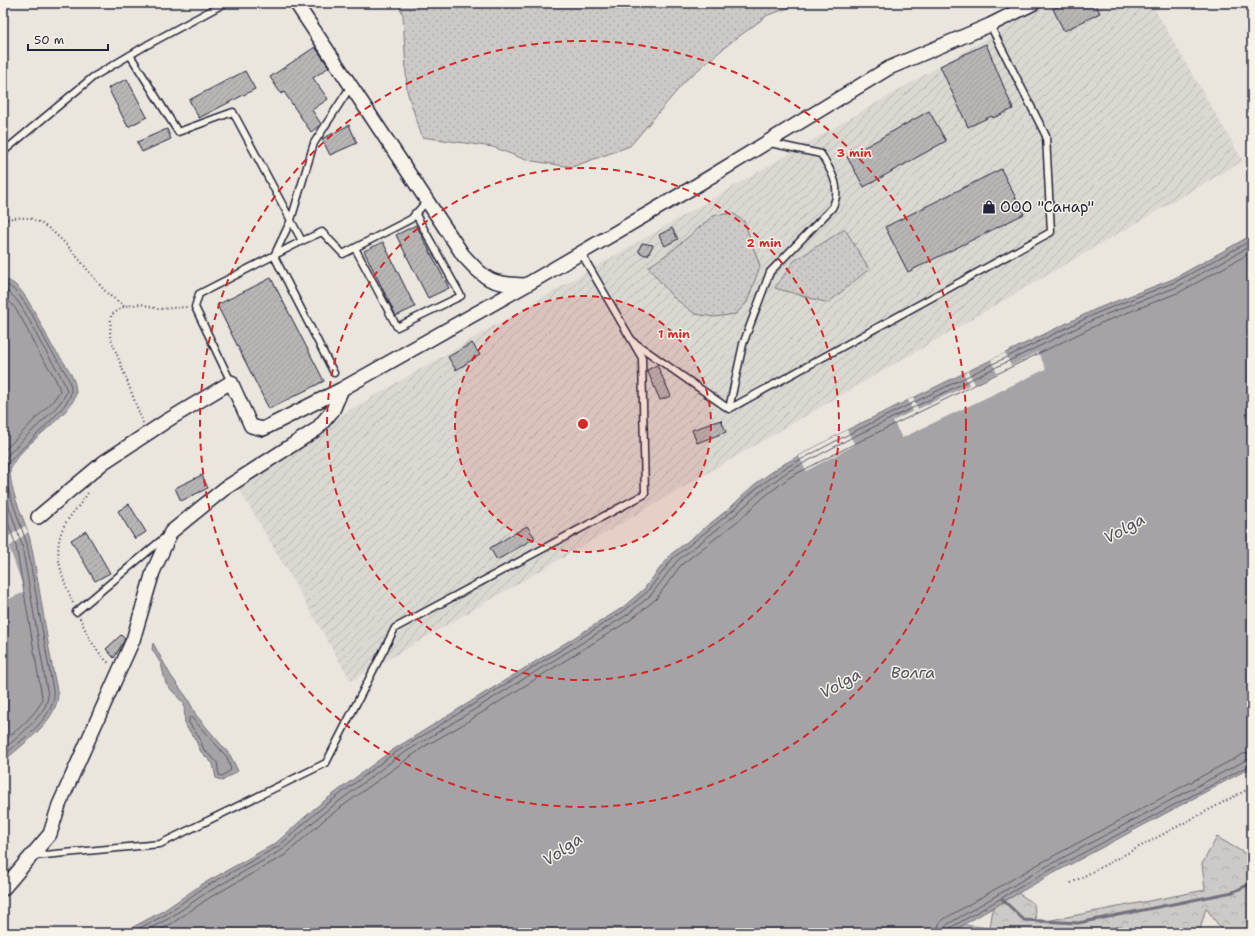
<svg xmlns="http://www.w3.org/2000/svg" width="1255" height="936" font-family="'Shantell Sans',sans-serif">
<defs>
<pattern id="industrial-furrows" width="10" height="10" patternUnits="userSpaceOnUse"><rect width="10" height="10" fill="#dbd8d2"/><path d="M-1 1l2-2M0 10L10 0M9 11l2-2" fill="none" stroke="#bcb9b5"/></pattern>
<pattern id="grass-dots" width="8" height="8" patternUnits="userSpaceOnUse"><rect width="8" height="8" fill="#cdc9c6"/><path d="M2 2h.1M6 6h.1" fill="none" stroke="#b0acab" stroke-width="1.8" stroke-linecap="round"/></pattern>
<pattern id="forest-crowns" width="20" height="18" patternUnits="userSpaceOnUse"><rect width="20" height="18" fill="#cdc9c6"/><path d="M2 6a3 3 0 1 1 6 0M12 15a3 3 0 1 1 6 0" fill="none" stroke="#b0acab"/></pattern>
<pattern id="building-hatch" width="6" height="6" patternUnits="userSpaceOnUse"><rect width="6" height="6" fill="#b8b6b5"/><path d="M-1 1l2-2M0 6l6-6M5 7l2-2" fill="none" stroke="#9e9c9d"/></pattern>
</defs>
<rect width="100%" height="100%" fill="#eae6de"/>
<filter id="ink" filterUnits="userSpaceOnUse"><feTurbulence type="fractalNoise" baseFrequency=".025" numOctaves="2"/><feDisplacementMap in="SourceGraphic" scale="8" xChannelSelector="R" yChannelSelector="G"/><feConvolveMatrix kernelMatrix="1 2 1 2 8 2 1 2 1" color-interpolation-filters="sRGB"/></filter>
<g filter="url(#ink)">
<path fill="url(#industrial-furrows)" d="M1048,3H1151L1243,161L351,681L233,478Z"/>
<path fill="url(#grass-dots)" stroke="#787680" d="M398,3H803L768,15L730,43L687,79L630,146L572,167L526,160L493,147L422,137L407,91L403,15Z
M732,213L744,221L760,266L747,302L736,314L714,317L695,314L673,297L648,267L669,253L713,216Z
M845,229L869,269L828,303L775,288L794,261Z"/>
<path fill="url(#forest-crowns)" stroke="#787680" d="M1217,837L1246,854L1252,852V933H1224L1206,908L1199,933H1124L1122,926L1105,929L1100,933H949L964,925L990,928L993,908L1018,893L1034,904L1036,923L1205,890L1202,864Z"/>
<path fill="#a6a3a6" stroke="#716f7b" d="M1252,235V767L1043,879L949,933H122L163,911L201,885L276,843L315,808L391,751L622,608L644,589L670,555L730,508L755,484L782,465L847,430L1096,309L1173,279Z
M3,280C17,279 28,301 34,311C40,322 46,335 52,346C61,359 75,374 76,391C77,415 8,450 10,474C12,499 26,520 31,544C41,594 47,645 58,695C56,723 22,744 3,762Z
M153,643L171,676L188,699L196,715L230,755L238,771L222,781L216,778L213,764L201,752L195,739L185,725L184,704L166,684L161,664L152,649Z"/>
<path fill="#eae6de" d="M1038,352L1046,369L902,438L893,421L913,411L908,400L913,398L918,409L969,385L964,374L968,371L975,384L997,373L991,360L1005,353L1011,366Z
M847,430L855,445L806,471L799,456Z
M25,526L28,532L9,547L25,592L6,600L3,592V531L6,538Z"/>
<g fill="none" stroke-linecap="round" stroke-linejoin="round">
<path stroke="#575666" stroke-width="1" d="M3,284C22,286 40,332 49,347C55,358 76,382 70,396C64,412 23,446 8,463L6,472L7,486L27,544L54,696C52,720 20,741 3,756
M3,289C22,296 34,334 45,350C53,364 62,375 67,391C60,411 16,441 3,462
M3,296C21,308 28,335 39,353C47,366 56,376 60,391L53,401L3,452
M3,489L22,545L48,696C47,715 17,737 3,750
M3,508L16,546L42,697C42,711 14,732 3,742
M191,717L227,757L231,770L222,776L219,775L217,762L204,750L199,737L189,723V718Z
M130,933L165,915L203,888L279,846L318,811L393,754L624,611L647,592L673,558L732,511L758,487L785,468L849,434L1097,313L1175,282L1252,240
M141,933L168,919L206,893L282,850L321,815L396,758L627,615L651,595L677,561L735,515L761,491L787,472L851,438L1099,317L1177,287L1252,245
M154,933L171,924L209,898L285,855L325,819L425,746L462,725L630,620L656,599L681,565L739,520L765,496L790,477L854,444L1101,323L1180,292L1252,252
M937,933L939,924L944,919L1035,866L1243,754L1252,753
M943,933L944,928L948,924L1038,871L1246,760L1252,759
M948,933L950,928L1041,875L1252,764"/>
<path stroke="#716f7b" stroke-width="3" d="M1002,899L1024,920L1078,923L1233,892L1252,883"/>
</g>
<path fill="url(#building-hatch)" stroke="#22223b" d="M1065,3H1095L1100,13L1064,31L1053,9Z
M986,44L1013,109L993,118L992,116L968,127L940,66Z
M315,47L329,67L313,78L328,99L312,110L321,124L311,132L284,92L281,94L270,77Z
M245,71L255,89L199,118L189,100Z
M127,79L147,117L128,127L108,88Z
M929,111L946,141L864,187L847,157Z
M349,125L357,143L330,155L322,139Z
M167,129L171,139L142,152L137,142Z
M1001,169L1024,214L908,272L885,227Z
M416,225L449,288L428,298L396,235Z
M672,228L678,239L665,246L659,235Z
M383,242L415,307L396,316L364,251Z
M642,243L653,245L648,255H645L639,252V249Z
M271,278L324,381L269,409L217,305Z
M472,343L480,355L456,370L448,357Z
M657,365L671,396L660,400L647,370Z
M721,420L726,432L697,443L692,430Z
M202,475L208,488L181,501L175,488Z
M129,504L146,532L135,539L118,511Z
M527,526L535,538L497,560L490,548Z
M86,531L110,573L95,581L71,540Z
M121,635L125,639L114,658L106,649Z"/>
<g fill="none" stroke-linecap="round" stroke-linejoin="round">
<g stroke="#22223b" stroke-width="9">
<path id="service" d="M130,55L178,132L233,112L302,241L199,294L195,307L231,382
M3,152L93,77L147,45L225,3
M302,241L322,232L343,254L411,219L427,201
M355,248L397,327L461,296L415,213
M635,343L729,409L1051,232L1046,136L990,25
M334,373L274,256L291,220L314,143L351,86
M729,409L743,344L770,272L832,208C843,188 831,171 821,154L770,143
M76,612L165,537
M34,856L160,844L326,763L395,628L645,494L642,358L581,253"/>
</g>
<g stroke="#22223b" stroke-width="16">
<path id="minor" d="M296,3L463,255C487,281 490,284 526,285
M38,517L104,462L168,420L231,382L251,426L263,429L342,389
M3,889L50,834L59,805L133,640L153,572L171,532L224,489L317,429L333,410L342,389L526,285L697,185L889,68L990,25L1034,3"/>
</g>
<path stroke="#22223b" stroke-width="2" stroke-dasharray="1 3" stroke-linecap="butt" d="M3,220C11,218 19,217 27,218C55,222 87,271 105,291C111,297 119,302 125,306
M143,423L110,336L111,315L125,306L141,304L158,309L187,307
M73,603C63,579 51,552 64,526C70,514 82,504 89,491
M80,618C87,635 96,652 110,664
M1071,883L1252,787"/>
<use href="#service" stroke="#f7f3e8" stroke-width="6"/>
<use href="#minor" stroke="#f7f3e8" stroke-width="13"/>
</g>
</g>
<circle cx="583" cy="424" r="128" fill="#d62828" fill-opacity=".12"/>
<g fill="none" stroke="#d62828" stroke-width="2" stroke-dasharray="7 5">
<circle cx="583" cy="424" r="128"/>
<circle cx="583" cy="424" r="256"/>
<circle cx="583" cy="424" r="383"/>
</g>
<defs>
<g id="shop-bare" transform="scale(1.08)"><path d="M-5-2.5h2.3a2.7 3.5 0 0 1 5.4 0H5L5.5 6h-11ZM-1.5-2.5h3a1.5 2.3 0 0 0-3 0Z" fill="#22223b" stroke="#f7f3e8" stroke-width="2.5" paint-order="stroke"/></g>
</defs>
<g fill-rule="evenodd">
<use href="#shop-bare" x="989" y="207"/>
</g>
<g text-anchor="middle" stroke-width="3" stroke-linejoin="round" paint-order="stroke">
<g font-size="15" fill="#22223b" stroke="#f7f3e8" text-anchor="start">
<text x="1000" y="212">ООО "Санар"</text>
</g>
<g font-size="16" font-style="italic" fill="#504f60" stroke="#f7f3e8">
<text transform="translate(1124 528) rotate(-29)" y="6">Volga</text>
<text x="913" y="678">Волга</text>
<text transform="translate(840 683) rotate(-29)" y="6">Volga</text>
<text transform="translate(562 849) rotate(-35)" y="6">Volga</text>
</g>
</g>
<circle cx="583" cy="424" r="6" fill="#d62828" stroke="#f7f3e8" stroke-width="2"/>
<g font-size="12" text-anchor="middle" font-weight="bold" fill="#d62828" stroke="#f7f3e8" stroke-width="3" stroke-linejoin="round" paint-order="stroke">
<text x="854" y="157">3 min</text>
<text x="764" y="247">2 min</text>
<text x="674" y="338">1 min</text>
</g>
<rect width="1255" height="936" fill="none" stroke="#f7f3e8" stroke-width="16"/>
<rect x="8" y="8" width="1239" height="920" fill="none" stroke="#22223b" stroke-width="1.5" filter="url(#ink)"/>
<path d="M28 44v6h80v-6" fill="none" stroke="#22223b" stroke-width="2"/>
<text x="34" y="44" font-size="12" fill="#22223b" stroke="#f7f3e8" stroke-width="3" paint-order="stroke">50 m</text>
</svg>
